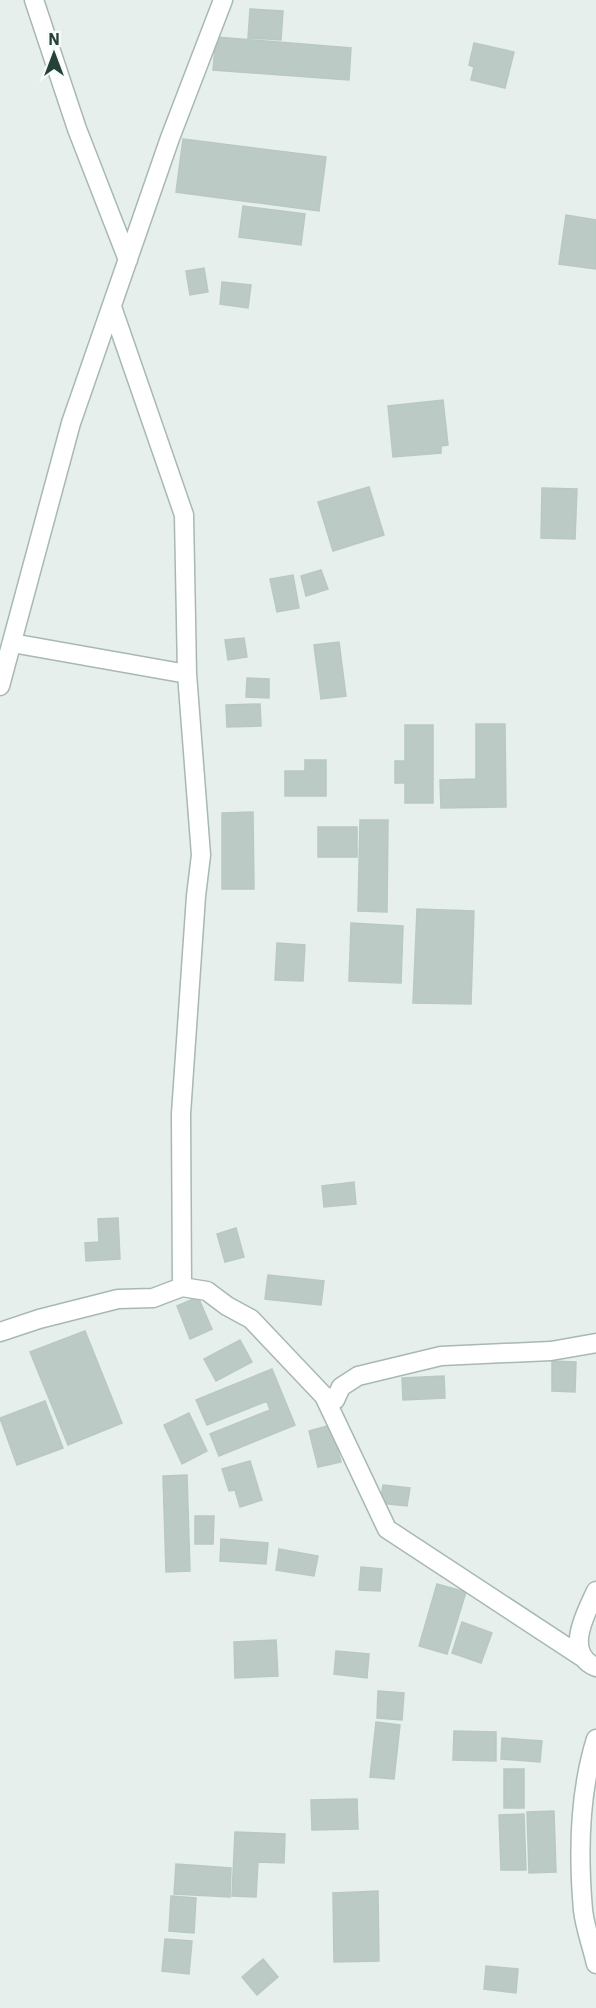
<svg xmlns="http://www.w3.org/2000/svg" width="596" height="2008" font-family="'IBM Plex Sans',sans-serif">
<rect width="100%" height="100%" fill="#e6efeb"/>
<path fill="#bbcac4" stroke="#b8c9c2" stroke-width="1.5" d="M250,9L283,11L281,40L248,38Z
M216,37L351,48L349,80L213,70Z
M474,43L514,52L505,88L471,80L474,67L469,65Z
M183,139L326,157L319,211L176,192Z
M243,206L305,214L301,245L239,237Z
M566,215L596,220V269L559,264Z
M204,268L208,292L190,295L186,271Z
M222,282L251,285L248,308L220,304Z
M443,400L448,445L441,446V453L393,457L388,406Z
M369,487L384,535L333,551L318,502Z
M542,488L577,489L575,539L541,538Z
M321,570L328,589L306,596L301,576Z
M293,575L299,608L277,612L270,579Z
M244,638L247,657L228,660L225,640Z
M339,642L346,696L321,699L314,645Z
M247,678L269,679V698L246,697Z
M260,704L261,726L227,727L226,705Z
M476,724H505L506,807L441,808L440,780L476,779Z
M405,725H433V803H405V783H395V761H405Z
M305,760H326V796H285V771H305Z
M253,812L254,889H222V813Z
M360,820H388L387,912L358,911Z
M318,827H357V857H318Z
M417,909L474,911L471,1004L413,1003Z
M351,923L403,926L401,983L349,981Z
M277,943L305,945L303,981L275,980Z
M354,1182L356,1204L324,1207L322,1186Z
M118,1218L120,1259L86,1261L85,1243L99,1242L98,1219Z
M236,1228L244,1257L225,1262L217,1234Z
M268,1275L324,1281L321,1305L265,1299Z
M198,1297L212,1329L190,1339L177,1306Z
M85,1331L122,1423L68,1445L30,1352Z
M240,1340L252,1362L216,1381L204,1359Z
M552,1361L576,1362L575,1392L552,1391Z
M272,1369L295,1425L219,1456L210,1434L270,1410L267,1401L207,1425L196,1400Z
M444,1376L445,1398L403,1400L402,1378Z
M45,1401L63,1448L17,1465L0,1418Z
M189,1413L207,1451L182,1464L164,1425Z
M331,1425L341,1462L318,1467L309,1431Z
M250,1461L262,1500L240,1507L235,1490L229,1491L222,1469Z
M187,1475L190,1571L166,1572L163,1476Z
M383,1485L410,1488L407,1506L380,1503Z
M195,1516H214L213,1544H195Z
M221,1539L268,1543L266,1564L220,1561Z
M279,1549L318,1556L314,1576L276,1570Z
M361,1567L382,1569L380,1591L359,1590Z
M437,1584L466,1592L447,1654L419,1646Z
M462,1622L492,1633L481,1663L452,1653Z
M276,1640L278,1676L235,1678L234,1642Z
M336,1651L369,1654L367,1678L334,1674Z
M378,1691L404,1693L402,1720L377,1718Z
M376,1722L400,1725L394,1779L370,1777Z
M454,1731L496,1732V1761L453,1760Z
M502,1738L542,1741L540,1762L501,1759Z
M504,1769H524V1808H504Z
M357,1799L358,1829L312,1830L311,1800Z
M554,1811L556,1872L529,1873L527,1812Z
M524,1814L526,1870H501L499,1815Z
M235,1832L285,1834L284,1863L258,1862L256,1897L232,1896Z
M176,1864L231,1868L230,1897L174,1894Z
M378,1891L379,1961L334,1962L333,1893Z
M171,1896L196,1898L194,1933L169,1931Z
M165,1939L192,1941L189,1974L162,1971Z
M263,1959L278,1977L257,1995L242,1977Z
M486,1966L518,1969L516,1993L484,1989Z"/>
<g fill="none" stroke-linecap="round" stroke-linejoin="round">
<g stroke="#a8b8b2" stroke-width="21">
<path id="minor" d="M34,0L77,129L128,260
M112,307L184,515L187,674L201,855L196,896L181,1114L182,1287
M12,643L187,674
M0,686L71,423L170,138L223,0
M0,1332L39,1319L118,1299L153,1298L182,1287L207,1291L227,1306L251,1319L324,1396L335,1400L341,1387L358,1376L441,1356L551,1351L596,1343
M324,1396L387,1529L582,1657
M596,1591C586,1613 563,1653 596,1667
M596,1739C579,1793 578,1853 583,1910C585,1928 592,1946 596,1964"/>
</g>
<use href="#minor" stroke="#fff" stroke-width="18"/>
</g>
<g transform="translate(54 54)" stroke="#f7fbf9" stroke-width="4.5" paint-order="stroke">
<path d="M0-4.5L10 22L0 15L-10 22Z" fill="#24423a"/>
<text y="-9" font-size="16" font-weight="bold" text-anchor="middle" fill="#24423a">N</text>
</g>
</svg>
